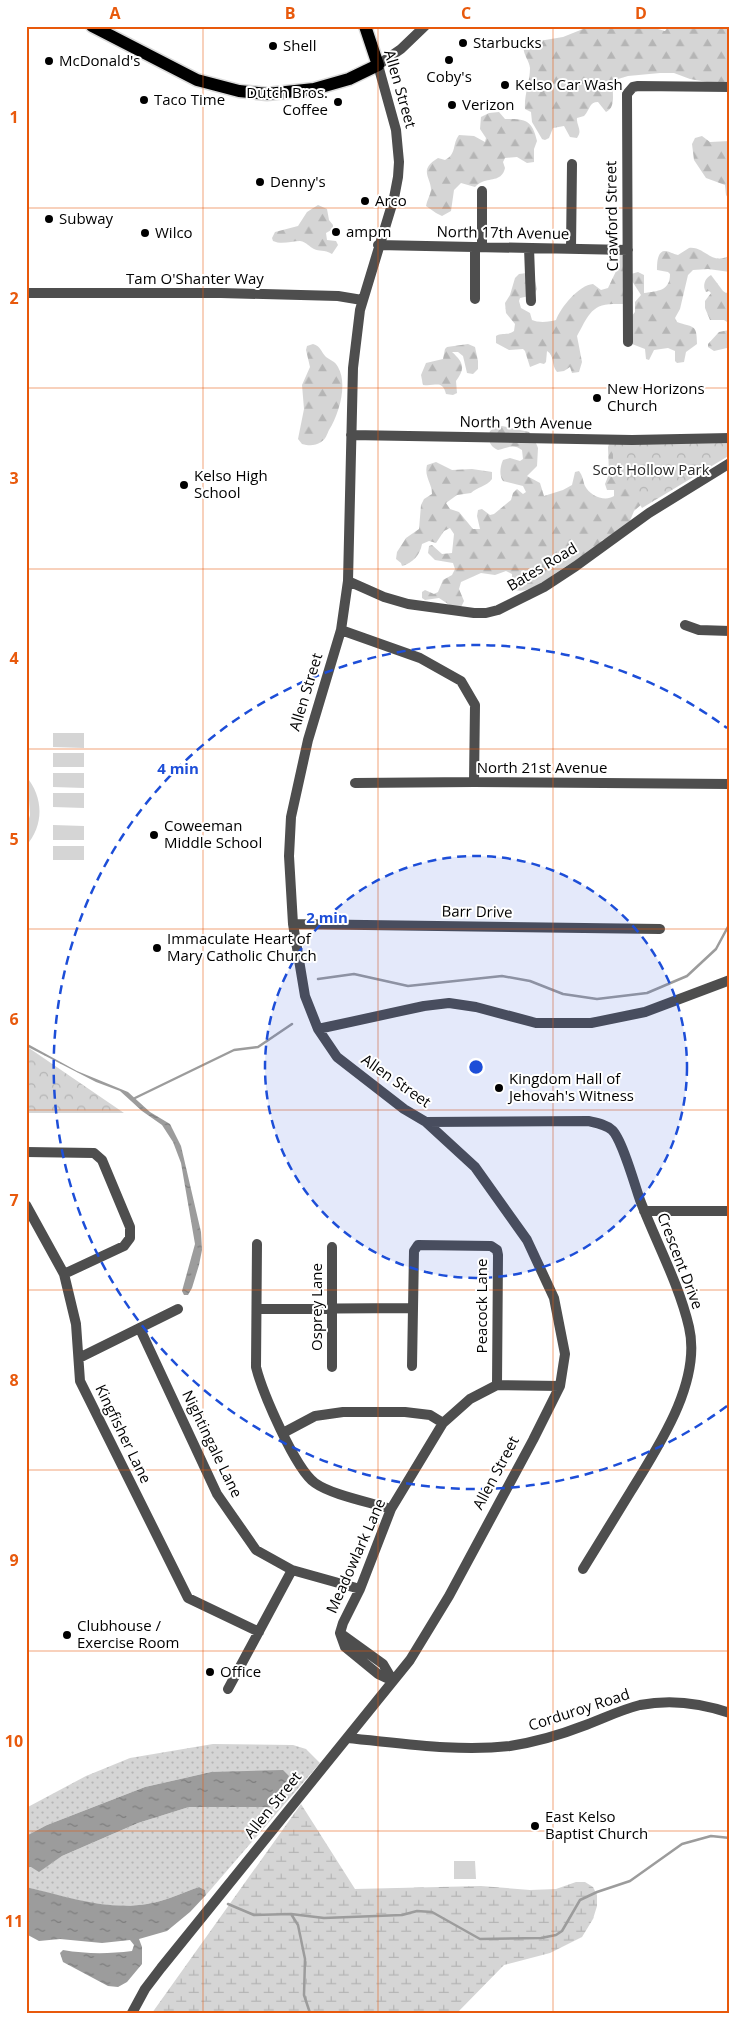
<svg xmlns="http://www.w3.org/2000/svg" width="756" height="2039" font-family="'Open Sans',sans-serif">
<defs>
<pattern id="grass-dots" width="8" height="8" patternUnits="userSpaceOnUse" patternTransform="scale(1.25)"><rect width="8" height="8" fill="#d5d5d5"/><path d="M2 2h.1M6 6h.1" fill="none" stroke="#b5b5b5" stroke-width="1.8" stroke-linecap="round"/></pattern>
<pattern id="forest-firs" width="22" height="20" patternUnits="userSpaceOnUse" patternTransform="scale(1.25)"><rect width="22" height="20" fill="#d5d5d5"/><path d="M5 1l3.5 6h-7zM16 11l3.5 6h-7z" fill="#b5b5b5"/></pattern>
<pattern id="wetland-marsh" width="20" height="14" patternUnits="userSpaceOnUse" patternTransform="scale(1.25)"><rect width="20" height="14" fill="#d5d5d5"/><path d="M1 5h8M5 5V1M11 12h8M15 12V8" fill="none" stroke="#b5b5b5"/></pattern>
<pattern id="park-crowns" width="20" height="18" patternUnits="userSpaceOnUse" patternTransform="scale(1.25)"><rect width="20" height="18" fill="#d5d5d5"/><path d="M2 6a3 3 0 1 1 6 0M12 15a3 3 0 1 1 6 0" fill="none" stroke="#b5b5b5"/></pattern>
<pattern id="water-ripples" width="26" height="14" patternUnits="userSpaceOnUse" patternTransform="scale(1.25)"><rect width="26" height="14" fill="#9c9c9c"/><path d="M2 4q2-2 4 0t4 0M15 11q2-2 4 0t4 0" fill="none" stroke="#7d7d7d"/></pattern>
</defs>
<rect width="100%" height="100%" fill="#fff"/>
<path fill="url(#grass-dots)" d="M213,1744L293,1745L306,1749L320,1763L206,1895L205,1890L199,1887C182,1893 165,1901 147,1904C107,1911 65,1897 26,1887V1868L50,1864L62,1856L138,1823L189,1807H270L211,1772L145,1787L47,1825L26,1836V1808L86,1776L130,1758Z"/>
<path fill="url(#forest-firs)" d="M615,26H657L658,29L665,31L669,26H730V82H707L690,79L674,73H660L628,76L618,79L613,84C612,95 616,107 606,112L598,102C589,102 590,110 584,116L577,118C576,125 583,130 577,138L570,137L564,126L553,128L549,138L545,140L542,139L532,122L531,112L525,109C524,95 530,82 530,68C529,59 522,54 524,45L532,40L539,41L563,37L588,27L598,29Z
M499,112L505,119C525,119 532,119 537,141L534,149V162L527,163L517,157L505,158L503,162L505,168C502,181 492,178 482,182C479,183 477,185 475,187L461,183L454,190L451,211L442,216L436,213L426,206C427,200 430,196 431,190C431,177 418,170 438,158L445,160C457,154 452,144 459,135L474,136L485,142L486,138L480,129L481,117L489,113Z
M702,136L710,142L730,141V201L726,195L725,185L706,178L694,160L692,144L695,138Z
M318,205L327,209L329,220L333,225V229L326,233L327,240L336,241L338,245L332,254C324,249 319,252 314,249C309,247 307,242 300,241C291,241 282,245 273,241L272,238L275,232L298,226L307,212Z
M689,248C705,246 712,267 730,255V272L708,269L693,270L688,275L680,309L675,318L677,322C693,328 697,323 697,344L686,352L684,362L677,363L675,361V351L668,348L654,350L649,360L646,359L645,349L632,344L631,317L635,312V302L641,295L632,281L631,274L638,272L644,275V293C658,291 670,291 670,274L668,272L657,270C657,264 657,251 665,251C669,251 673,254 678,255Z
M620,254L624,256L633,293L632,301C626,305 621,304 613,304C590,304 587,319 577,336L582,362L579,372L572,373L570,367L564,371L557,372C551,365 555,356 547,351L546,362L544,364L540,363L530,367L525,351L523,349L509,350L496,343V336C502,332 508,336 514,331L515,324L506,313L505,303L510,295L515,278L519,274L527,273L535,281L537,289L534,295L520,298L519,301L521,308L530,313L532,320C538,323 550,322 556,320C561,307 579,285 593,284L601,290L608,288L618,267Z
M711,275L723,291L726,293L730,291V324L724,320H710L705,308V301L711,293L709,291L706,292C702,286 705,278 711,275Z
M730,328V358L727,348L714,351L708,347V344L719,332L729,330Z
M313,344C321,346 321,352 326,357C330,360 335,361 338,367C348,384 339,414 329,430C327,434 326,439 321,442C315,446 309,446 302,444L298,439L304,409L302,385L310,367L306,350L307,346Z
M468,344L475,347L478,361V369L473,374L467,373L463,356L458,352H452C463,362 466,368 456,381L457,393L453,395L446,394C442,379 435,387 423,385L421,375L426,363L443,359L445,349L447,347Z
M502,426L529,432L534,438L538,448L537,466L527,476L540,483L544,496L563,490L572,485L575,472L579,471C583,476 583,481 585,486C590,496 605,502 614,496V490H607L605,484L609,474L608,447L609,444L614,443L619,456L620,474L640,489L642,504L634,511L627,528L612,538L602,540L593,555C587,557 580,559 574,562C557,569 534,595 515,590L512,584V574L506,571L495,575L481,573L461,582L459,589L464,601L461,607L451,606L439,598L425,600L422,598V592L425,590L434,594L438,592L443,580L452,575L455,569L453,563L435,560L428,553L429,546L432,545L442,554L452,553L454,534L450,528L444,531L436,543L429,541L422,544C420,555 413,563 402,566L401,563L396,559L397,552L406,538L419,529L421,505L424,499L432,494C432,483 424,477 427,465L436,462L452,470L472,469L492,472V479C486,487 477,487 471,493L457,495L446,503L450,509L459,512L473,529H480L477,516L478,510L482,509L490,515L494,514L511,500L513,493L517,489L523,494L526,492L523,486L503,481C499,475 500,467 503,460L510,458L520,461L523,459L522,450C513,443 507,448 498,450C490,447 487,439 490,431L495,427Z"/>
<path fill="url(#wetland-marsh)" d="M301,1804L355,1889L481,1886L530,1890L556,1889L576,1882H585L593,1887L597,1895V1906L593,1919L582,1937L550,1953L504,1965L457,2013H152Z"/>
<path fill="url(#park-crowns)" d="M730,442V455L642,508L613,461V443Z
M26,1046L124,1113H26Z"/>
<path fill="#d5d5d5" d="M53,733H84V748L53,747Z
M53,753H84V767H53Z
M53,773H84V788L53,787Z
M26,776C44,798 44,825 26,846V829L30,815L29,799L26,793Z
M53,793H84V808L53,807Z
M53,825L84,826V840H53Z
M53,846H84V860H53Z
M454,1861H475L476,1879H454Z"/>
<path fill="url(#water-ripples)" d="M26,1043L77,1071L128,1092L150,1112L170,1124L181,1146L201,1232L202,1250L199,1265L192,1288L188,1295H184L182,1291L195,1244L181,1163L173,1142L162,1125L142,1111L120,1091L96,1082L26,1046Z
M283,1770L289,1776L276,1801L270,1807H189L138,1823L62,1856L39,1872L31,1867L26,1868V1836L47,1825L145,1787L211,1772Z
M26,1887C65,1896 107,1911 147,1904C165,1901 182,1893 199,1887L205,1890L206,1895L190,1912L167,1931L139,1939L142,1947V1964L127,1982L118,1987L108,1986L63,1962L60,1953L63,1950C86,1954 108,1954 132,1951L134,1945L130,1940L102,1943L60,1939L39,1941L26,1934Z"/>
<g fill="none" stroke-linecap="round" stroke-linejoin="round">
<path stroke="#9c9c9c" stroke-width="2.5" d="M318,979L354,974L408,986L502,976L530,981L563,994L597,999L647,993L687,976L716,949L730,923
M135,1098L234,1050L258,1047L292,1024
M228,1904L254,1915L291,1914L324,1918L402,1915L417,1911L432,1912L480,1939L541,1938L556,1935L562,1931L580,1900L597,1892L630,1881L682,1844L711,1836L730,1838
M291,1914L298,1925L305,1959L304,1995L310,2013"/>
<g stroke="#dbdbdb" stroke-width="15">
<path id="major" d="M92,26L197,80L239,91L267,94L314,89L349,79L378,65L365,26"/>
</g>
<path stroke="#4e4e4e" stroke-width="10" d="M378,245L628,250
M482,247V191
M529,248L531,301
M571,249L572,164
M26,293H221L338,296L362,300
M475,299V247
M628,342L627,94L633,87L638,86L730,87
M351,435L632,440L730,438
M348,581L384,597L408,604L474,613H486L498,610L544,587L576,566L649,513L730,463
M685,625L699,630L730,631
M341,630L420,658L461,681L475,705L474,782
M355,783L474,782L730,784
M293,924L660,929
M318,1029L424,1006L449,1003L476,1007L536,1023H591L645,1012L730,980
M426,1122L588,1121C597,1123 605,1124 612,1130C622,1139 635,1186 640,1200C656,1242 679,1284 689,1327C702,1382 658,1447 631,1491C615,1517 599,1543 583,1569
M26,1152L94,1153L102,1160L130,1227V1238L124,1246L64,1274
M26,1205L64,1274L76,1324L80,1381L188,1598L259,1632
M644,1211H730
M257,1244L256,1367C262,1391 295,1469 315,1483C332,1495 369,1502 391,1509
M258,1309L412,1308
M140,1329L217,1494L256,1550L292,1570L360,1589
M79,1358L178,1309
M412,1366L414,1251L418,1245L491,1246L497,1250L498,1255L497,1385
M332,1367V1247
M283,1433L315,1416L343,1412H405L430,1415L443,1423
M340,1633L383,1664L393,1681
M393,1681L378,1674L345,1647L340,1633L343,1623L360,1589L391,1509L443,1423L470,1399L497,1385L560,1386
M228,1689L292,1570
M347,1738C401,1743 456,1752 510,1746C535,1742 560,1735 583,1726C602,1719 620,1710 640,1705C670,1699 701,1703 730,1713
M132,2013L145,1989L161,1968L410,1660L449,1596L533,1440L560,1386L565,1354L554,1298L527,1240L475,1167L426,1122L404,1109L337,1057L318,1029L305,996L293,924L289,856L291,817L308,740L341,630L348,581L353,368L360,310L394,198L398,177L399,162L396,130L378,65L401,49L425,26"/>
<use href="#major" stroke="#000" stroke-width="12"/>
</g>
<path fill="none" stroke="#e8590c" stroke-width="1" stroke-opacity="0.55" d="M203,26V2013M378,26V2013M553,26V2013M26,208H730M26,388H730M26,569H730M26,749H730M26,929H730M26,1110H730M26,1290H730M26,1470H730M26,1651H730M26,1831H730"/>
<circle cx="476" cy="1067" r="211" fill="#1d4ed8" fill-opacity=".12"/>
<g fill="none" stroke="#1d4ed8" stroke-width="2.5" stroke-dasharray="9 6">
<circle cx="476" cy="1067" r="211"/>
<path d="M727 1406A422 422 0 1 1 727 728"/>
</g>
<g fill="#000" stroke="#fff" stroke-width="2">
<circle cx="463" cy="43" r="5"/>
<circle cx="273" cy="46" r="5"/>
<circle cx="449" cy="60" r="5"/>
<circle cx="49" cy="61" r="5"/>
<circle cx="505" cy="85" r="5"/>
<circle cx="144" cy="100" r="5"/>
<circle cx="338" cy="102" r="5"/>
<circle cx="452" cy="105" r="5"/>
<circle cx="260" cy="182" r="5"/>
<circle cx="365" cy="201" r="5"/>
<circle cx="49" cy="219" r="5"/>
<circle cx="336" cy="232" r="5"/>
<circle cx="145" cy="233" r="5"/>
<circle cx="597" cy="398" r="5"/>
<circle cx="184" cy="485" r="5"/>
<circle cx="154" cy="835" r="5"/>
<circle cx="157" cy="948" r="5"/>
<circle cx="499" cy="1088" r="5"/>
<circle cx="67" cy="1635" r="5"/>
<circle cx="210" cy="1672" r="5"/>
<circle cx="535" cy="1826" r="5"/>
</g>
<g text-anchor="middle" stroke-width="4" stroke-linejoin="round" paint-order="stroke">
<g font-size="15" fill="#000" stroke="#fff" text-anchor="start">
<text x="473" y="48">Starbucks</text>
<text x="283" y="51">Shell</text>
<text x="59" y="66">McDonald's</text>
<text x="449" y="82" text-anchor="middle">Coby's</text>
<text x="515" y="90">Kelso Car Wash</text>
<text x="328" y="98" text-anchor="end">Dutch Bros.<tspan x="328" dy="17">Coffee</tspan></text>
<text x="154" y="105">Taco Time</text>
<text x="462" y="110">Verizon</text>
<text x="270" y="187">Denny's</text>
<text x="375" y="206">Arco</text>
<text x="59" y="224">Subway</text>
<text x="346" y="237">ampm</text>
<text x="155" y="238">Wilco</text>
<text x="607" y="394">New Horizons<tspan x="607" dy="17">Church</tspan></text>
<text x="194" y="481">Kelso High<tspan x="194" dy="17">School</tspan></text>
<text x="164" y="831">Coweeman<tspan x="164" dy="17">Middle School</tspan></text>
<text x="167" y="944">Immaculate Heart of<tspan x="167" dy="17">Mary Catholic Church</tspan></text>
<text x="509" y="1084">Kingdom Hall of<tspan x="509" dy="17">Jehovah's Witness</tspan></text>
<text x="77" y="1631">Clubhouse /<tspan x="77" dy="17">Exercise Room</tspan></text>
<text x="220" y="1677">Office</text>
<text x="545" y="1822">East Kelso<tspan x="545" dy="17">Baptist Church</tspan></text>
</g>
<g font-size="15" fill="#000" stroke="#fff">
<text transform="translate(400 89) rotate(74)" y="5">Allen Street</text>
<text transform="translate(612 216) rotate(-91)" y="5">Crawford Street</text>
<text transform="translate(503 233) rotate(1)" y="5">North 17th Avenue</text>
<text x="195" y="284">Tam O'Shanter Way</text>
<text transform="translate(526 423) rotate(1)" y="5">North 19th Avenue</text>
<text transform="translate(542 567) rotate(-31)" y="5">Bates Road</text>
<text transform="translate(306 692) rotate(-73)" y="5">Allen Street</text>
<text x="542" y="773">North 21st Avenue</text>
<text transform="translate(477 912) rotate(1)" y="5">Barr Drive</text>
<text transform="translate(396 1081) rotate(35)" y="5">Allen Street</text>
<text transform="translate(680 1261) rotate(69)" y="5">Crescent Drive</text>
<text transform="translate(482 1306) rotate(-90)" y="5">Peacock Lane</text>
<text transform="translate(317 1307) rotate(-90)" y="5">Osprey Lane</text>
<text transform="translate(123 1434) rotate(64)" y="5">Kingfisher Lane</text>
<text transform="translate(212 1444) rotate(64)" y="5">Nightingale Lane</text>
<text transform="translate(496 1473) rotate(-62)" y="5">Allen Street</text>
<text transform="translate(356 1556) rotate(-66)" y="5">Meadowlark Lane</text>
<text transform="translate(579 1710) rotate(-18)" y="5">Corduroy Road</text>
<text transform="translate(273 1805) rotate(-51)" y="5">Allen Street</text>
</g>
<g font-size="15" fill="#2c2c2c" stroke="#fff">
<text x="651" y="475">Scot Hollow Park</text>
</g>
</g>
<circle cx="476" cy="1067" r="8" fill="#1d4ed8" stroke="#fff" stroke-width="2.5"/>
<g font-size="15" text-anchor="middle" font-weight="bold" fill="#1d4ed8" stroke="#fff" stroke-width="4" stroke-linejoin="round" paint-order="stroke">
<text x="178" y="774">4 min</text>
<text x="327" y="923">2 min</text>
</g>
<rect width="756" height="2039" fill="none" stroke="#ffffff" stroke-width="55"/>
<rect x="28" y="28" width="700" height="1984" fill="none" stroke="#e8590c" stroke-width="2"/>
<g font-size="16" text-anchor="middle" font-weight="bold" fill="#e8590c">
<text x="115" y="19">A</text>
<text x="290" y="19">B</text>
<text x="466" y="19">C</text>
<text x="641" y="19">D</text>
<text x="14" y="123">1</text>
<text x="14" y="304">2</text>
<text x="14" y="484">3</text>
<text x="14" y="664">4</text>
<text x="14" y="845">5</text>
<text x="14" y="1025">6</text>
<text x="14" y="1206">7</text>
<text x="14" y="1386">8</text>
<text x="14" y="1566">9</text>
<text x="14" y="1747">10</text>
<text x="14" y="1927">11</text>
</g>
</svg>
